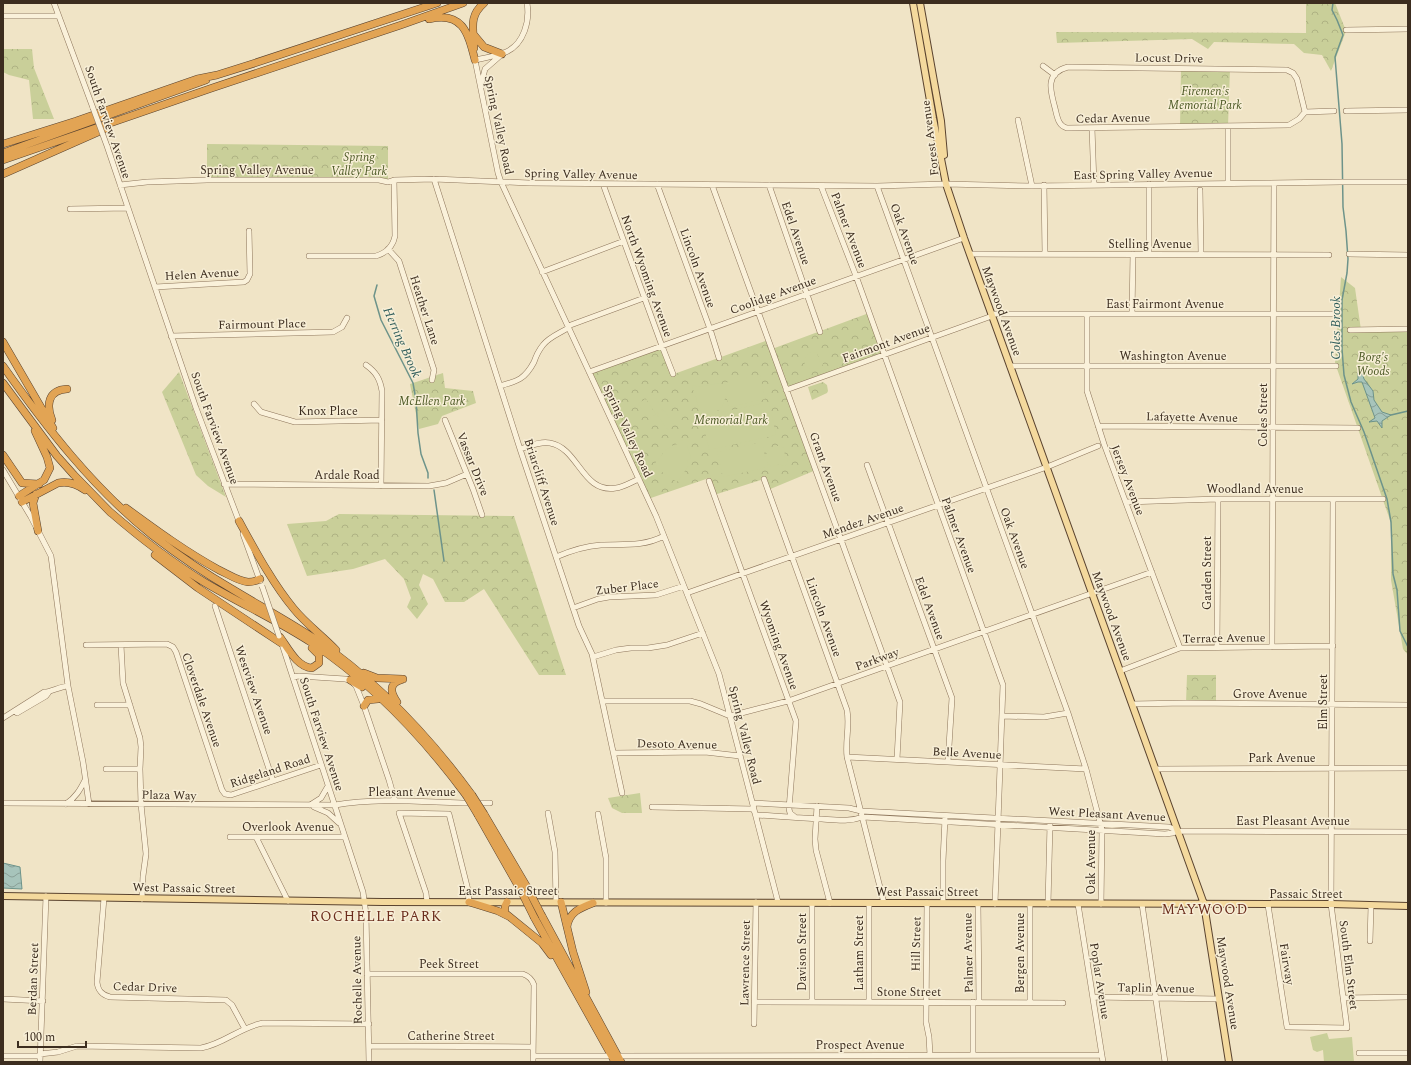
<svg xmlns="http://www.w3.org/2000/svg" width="1411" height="1065" font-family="Spectral,serif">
<defs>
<pattern id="forest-crowns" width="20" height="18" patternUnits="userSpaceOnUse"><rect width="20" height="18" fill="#c9cf99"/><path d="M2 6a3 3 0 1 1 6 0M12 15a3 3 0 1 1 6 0" fill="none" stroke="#aeb283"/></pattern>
<pattern id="water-waves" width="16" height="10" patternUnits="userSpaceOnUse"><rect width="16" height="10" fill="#a7c4bb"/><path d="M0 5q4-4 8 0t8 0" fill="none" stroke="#89a097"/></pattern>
</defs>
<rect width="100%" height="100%" fill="#f0e4c6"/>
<path fill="url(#forest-crowns)" d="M1306,3H1335L1346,31L1331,71L1322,55L1304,53L1294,44L1214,42L1208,49L1192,39L1057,43L1056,32L1306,33Z
M3,49H32L34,68L54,119H33L29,80L9,75L3,72Z
M1181,68L1230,69L1228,126L1180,127Z
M207,144L388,146V182L207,180Z
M1341,277L1355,288L1361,330L1408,327V655L1403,649L1391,580V523L1335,363Z
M869,313L884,354L787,390L816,470L768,490L764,479L714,495L709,478L648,499L589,372L662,346L674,374L768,340L772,349Z
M179,372L226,497L208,486L196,475L162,392Z
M443,373L445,388L473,391L476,403L442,416L438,424L419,429L410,384Z
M823,382L827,385L828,391L827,393L812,400L808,387Z
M339,514L514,516L566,675H539L484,589L464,602H445L433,579L423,574L419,585L428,604L417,619L407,607L411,598L404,579L385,559L353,569L307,576L287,524L326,521Z
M1187,675H1216V703H1186Z
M640,793L642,813H622L612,808L608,798Z"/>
<path fill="#c9cf99" d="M811,352L817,353L820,362L822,361L823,364L821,367L817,369L816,367L810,369C801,365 804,356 811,352Z
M760,375L765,399L729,407L726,396L722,407L713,414L769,402L776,435L709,450L702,417L709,415L700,414L695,393L694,392L692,387L693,385L698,387L720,383L724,387V383Z
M444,392L448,401L433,408L429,400Z
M653,394L663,409L656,414L646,399Z
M645,399L656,414L649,419L638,404Z
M664,410L674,425L668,430L657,415Z
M685,439L688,441L690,445L687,446L691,457L687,462L690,464L677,482L653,466L667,448L669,449L671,446L681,443V441Z
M762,442L765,457C768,448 775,443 784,448L785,457L787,458L788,460L786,465L782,466L781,464L771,467L767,462L768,467L723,477L717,452Z
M1327,1033L1329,1039L1352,1037L1354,1062H1324L1323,1050L1317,1052L1313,1050L1310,1037Z"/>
<path fill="url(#water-waves)" stroke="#6d938a" d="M1358,373H1362L1364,379L1373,391L1374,400L1382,412L1391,415L1382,421V428L1377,421L1369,422L1375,418L1362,382H1358L1352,384L1358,379Z
M3,863L20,867L22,889L3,888Z"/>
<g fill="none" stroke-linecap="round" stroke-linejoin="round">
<path stroke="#6d938a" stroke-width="1.5" d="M1333,3L1332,10L1337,20L1343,35L1335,57L1342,144L1343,207L1346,231L1348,259L1347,273L1342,300V349L1344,375L1351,402L1364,432L1387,499L1391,522L1393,574L1397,590L1400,631L1408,647
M377,285L374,296L381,320L413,383L416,400L418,433L421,454L428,473V478
M1391,415L1408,411
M434,490L444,561"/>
<g stroke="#8d755b" stroke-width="6">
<path id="minor" d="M54,3L93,108
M527,3C530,21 524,44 506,52C496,56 485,58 475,60L498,173L501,182L656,516L719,674L778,902
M3,16H58
M1346,30L1408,29
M1043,66L1055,75
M481,85L485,69L501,55
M1346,111L1408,110
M1305,112L1297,79L1293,73L1287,70L1068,67C1045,73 1050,90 1055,108C1057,116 1058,126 1067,128L1289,125L1299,119L1305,112L1334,111
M1018,120L1032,186
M1228,126V183
M1092,128L1094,185
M107,146L196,408L240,524
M434,179L520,449L579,626L592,654L622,793
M603,184L662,346L673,374
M657,184L710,329L719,358
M1149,184V254
M120,185L147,182L207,180H379L388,182L394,180L434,179L529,183L877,186L946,184L1032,186L1341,182H1408
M712,185L900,702L897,759
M769,185L820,332
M1044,185L1045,254
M821,186L856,276L1003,685L995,904
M877,186L1068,713L1086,769L1102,830L1101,904
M1200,190L1201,254
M70,209L128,208
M388,249L399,261L434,370L432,380
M970,254L1329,255
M1349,254L1408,255
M309,256H376C386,253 393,246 395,236L394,180
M542,272L624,241
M155,287L244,282L247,280L250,274L249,231
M991,314H1338
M1087,314V391L1104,444L1180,648
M1132,314L1133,254
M568,326L644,298
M1350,330L1408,329
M171,336L333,332L342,327L347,318
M366,365C376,372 380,379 382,391L381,486
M1010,366H1336
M589,372L964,238
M500,386C518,381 525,379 534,362C536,356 539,350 543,345C549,337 560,333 568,328
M786,390L992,316
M254,404L261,412L295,422L382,420
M445,420L473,489L482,515
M1098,426L1358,428
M520,449C530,446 540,441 550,443C579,448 582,494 616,488C624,487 631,482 639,479
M867,465L952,698L948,762
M3,470L31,517L51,556L68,686
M764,479L847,710C850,726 845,741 847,757L884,903
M709,481L796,721L789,809L790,813L795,817
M224,484L429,486L446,483L467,474
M1126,502L1218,499H1383
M243,534L260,581
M556,557C570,551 586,546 601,545C623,544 643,547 664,536
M687,593L1047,467L1098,446
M215,606L273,781
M573,608L598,599L609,597L656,595L684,586
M281,641L363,892L366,914L369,1062
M86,645L167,644L173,647L176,652L222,790L225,794L231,795L321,765
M121,645L123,683L140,738L141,747L140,769L141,804L146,854L143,876L142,899
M1217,647L1218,499
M1272,647L1274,183
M593,657L616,650L631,648H648L667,645L703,633
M1120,671L1180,648L1333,646
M293,677L299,676L345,679L350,680L356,686L364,706L389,780L395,801
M603,701H690L701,704L730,716L788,701L1152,572
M1132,704L1186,703L1408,705
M97,705H130
M15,711L17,713L46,696L49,692
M1002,716L1044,717L1068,713
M3,718L44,692C52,692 58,687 68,686L83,762L89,804
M614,753L705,752L740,756
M847,757L1086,769
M106,769H140
M1156,769L1408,768
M3,803L335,805C386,796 438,804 490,803
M66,804C76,797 80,790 85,780
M310,805L321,798L328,786
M817,806L815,839L816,850L830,903
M314,807L328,813L339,823
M652,807L753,809
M548,813L555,852L556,902
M598,814L606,858V903
M1179,831L1173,833L1165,834L863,817C849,822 836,820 822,819C800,818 778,816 756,815L753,809L754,803L849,808L861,811L1169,827L1179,831L1408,832
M230,837H345
M256,837L288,901
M104,898L97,982C98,991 102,995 110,997L226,1000L232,1005L245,1029
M427,902L426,893L399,813L449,814L468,890L469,902
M927,903L926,1022L929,1037L930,1055
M943,903V861L945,818
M978,904L979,1002
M1030,904V1003
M1048,904L1050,824
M1078,904L1103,1062
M1142,904L1165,1062
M1268,905L1287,1027L1347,1028L1331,904L1333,499
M1370,941L1371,906
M367,974H523C529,976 532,979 534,985L533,1062
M1093,997L1219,999
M1343,998L1408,997
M3,999L43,1001
M754,1002L1063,1003
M812,1002V903
M869,1002V903
M973,1002V1055
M754,1024L756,902
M369,1046L533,1047
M1359,1053H1408
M40,1054L58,1052L77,1046L201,1048C224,1044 240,1027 263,1023L369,1024
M3,1056H40
M533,1056H611
M618,1056L1102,1055
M40,1062L46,896"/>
</g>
<g stroke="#5a432f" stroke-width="8">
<path id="major" d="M913,3L933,118L946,184L964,238L1204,904L1229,1062
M920,3L941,121L944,155
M3,896L382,902L1331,904L1408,906"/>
</g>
<g stroke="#5a432f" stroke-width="8">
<path id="highway" d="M429,19C463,11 468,33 475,60
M474,35L484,47L502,54
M474,48C474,29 468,17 484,3
M3,144L76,121L197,79L217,75L255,63L437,3
M3,153L206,80
M3,160L212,88L401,25L463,3
M3,174L107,128
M3,342L53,428
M3,366C46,427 93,488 152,535C178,555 204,573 232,589C260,606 288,621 315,639C377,681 428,735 472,795
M3,383L57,456L74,475L111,513
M52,420C46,405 48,390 67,389
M3,455L22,483L39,484
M36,494L33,503L38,531
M19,496L44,480L50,468L47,457L35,431
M22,502L58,483C68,481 77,484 85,490
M126,508C156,530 186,552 219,570C228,574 238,581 248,582C252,582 256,581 260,579
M109,511C139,537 170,561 204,582C239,603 277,620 312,643C372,683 423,737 466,795
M239,521C255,550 273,584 294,609C306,624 323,636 336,650
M155,555L198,588L281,643
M280,637C288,648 297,667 312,668L319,663V655L312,648
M364,673L377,678L403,679
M350,680L362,687
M397,702C391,693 388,684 401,680
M364,706L368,700L378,699
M484,814L527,887
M478,815L520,889
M469,902L498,911L508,916
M507,902L505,906V913L542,943L551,955
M561,902L573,952L586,992
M542,916L621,1062
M534,917L615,1062
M567,927C569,912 580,908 593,903"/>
</g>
<use href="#minor" stroke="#faf1da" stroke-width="5"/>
<use href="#major" stroke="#f4d99d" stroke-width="6"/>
<use href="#highway" stroke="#e2a454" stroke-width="7"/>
<g stroke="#8d755b" stroke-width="6" stroke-linecap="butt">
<path id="minor-bridge" d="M93,108L107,146
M262,586L279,636"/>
</g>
<g stroke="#5a432f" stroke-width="8" stroke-linecap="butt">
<path id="highway-bridge" d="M466,795L478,815
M472,795L484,814
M527,887L542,916
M520,889L534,917"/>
</g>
<use href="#minor-bridge" stroke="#faf1da" stroke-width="5"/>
<use href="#highway-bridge" stroke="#e2a454" stroke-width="7"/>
</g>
<g text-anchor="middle" stroke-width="3" stroke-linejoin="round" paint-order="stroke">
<g font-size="12" fill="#3c2d1f" stroke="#f7eed6">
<text transform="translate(1169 58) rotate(1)" y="4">Locust Drive</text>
<text transform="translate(1113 118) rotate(-1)" y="4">Cedar Avenue</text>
<text transform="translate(108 122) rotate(71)" y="4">South Farview Avenue</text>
<text transform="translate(499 125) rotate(78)" y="4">Spring Valley Road</text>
<text transform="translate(930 138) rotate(-97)" y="4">Forest Avenue</text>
<text x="257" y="174">Spring Valley Avenue</text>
<text transform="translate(581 174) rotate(1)" y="4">Spring Valley Avenue</text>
<text transform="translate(1143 174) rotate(-1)" y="4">East Spring Valley Avenue</text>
<text transform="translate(849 230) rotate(69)" y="4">Palmer Avenue</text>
<text transform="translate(796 233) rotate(71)" y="4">Edel Avenue</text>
<text transform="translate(905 234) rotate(70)" y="4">Oak Avenue</text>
<text x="1150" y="248">Stelling Avenue</text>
<text transform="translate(698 268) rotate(70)" y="4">Lincoln Avenue</text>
<text transform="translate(202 274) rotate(-3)" y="4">Helen Avenue</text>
<text transform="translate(647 276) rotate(70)" y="4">North Wyoming Avenue</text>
<text transform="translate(773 295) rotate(-20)" y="4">Coolidge Avenue</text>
<text x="1165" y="308">East Fairmont Avenue</text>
<text transform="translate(425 310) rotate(72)" y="4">Heather Lane</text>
<text transform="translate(1002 311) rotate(70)" y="4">Maywood Avenue</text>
<text transform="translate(262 324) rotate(-1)" y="4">Fairmount Place</text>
<text transform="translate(886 343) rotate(-20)" y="4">Fairmont Avenue</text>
<text x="1173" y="360">Washington Avenue</text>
<text x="328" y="415">Knox Place</text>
<text transform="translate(1263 415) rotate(-90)" y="4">Coles Street</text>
<text transform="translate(1192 417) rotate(1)" y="4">Lafayette Avenue</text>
<text transform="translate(215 428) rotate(70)" y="4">South Farview Avenue</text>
<text transform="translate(628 431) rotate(65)" y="4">Spring Valley Road</text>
<text transform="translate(473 464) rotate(68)" y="4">Vassar Drive</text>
<text transform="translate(826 467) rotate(70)" y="4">Grant Avenue</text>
<text x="347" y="479">Ardale Road</text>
<text transform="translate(1128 480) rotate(69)" y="4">Jersey Avenue</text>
<text transform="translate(542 482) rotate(72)" y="4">Briarcliff Avenue</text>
<text x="1255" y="493">Woodland Avenue</text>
<text transform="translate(863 521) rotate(-19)" y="4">Mendez Avenue</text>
<text transform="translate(959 535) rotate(70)" y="4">Palmer Avenue</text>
<text transform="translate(1015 538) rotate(70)" y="4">Oak Avenue</text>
<text transform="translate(1207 573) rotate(-90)" y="4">Garden Street</text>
<text transform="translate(627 587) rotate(-7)" y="4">Zuber Place</text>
<text transform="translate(930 608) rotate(70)" y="4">Edel Avenue</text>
<text transform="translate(1112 616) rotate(70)" y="4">Maywood Avenue</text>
<text transform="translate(824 617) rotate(70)" y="4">Lincoln Avenue</text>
<text transform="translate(1224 638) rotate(-1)" y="4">Terrace Avenue</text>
<text transform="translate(779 645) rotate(70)" y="4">Wyoming Avenue</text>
<text transform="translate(877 659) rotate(-20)" y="4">Parkway</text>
<text transform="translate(254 690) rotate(71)" y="4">Westview Avenue</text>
<text x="1270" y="698">Grove Avenue</text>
<text transform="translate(202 700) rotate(71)" y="4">Cloverdale Avenue</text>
<text transform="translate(1323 702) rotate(-90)" y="4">Elm Street</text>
<text transform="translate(322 734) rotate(72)" y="4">South Farview Avenue</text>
<text transform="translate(745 735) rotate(76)" y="4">Spring Valley Road</text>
<text transform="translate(677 744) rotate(1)" y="4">Desoto Avenue</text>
<text transform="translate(967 753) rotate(3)" y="4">Belle Avenue</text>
<text x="1282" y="762">Park Avenue</text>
<text transform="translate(270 771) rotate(-18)" y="4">Ridgeland Road</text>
<text x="412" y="796">Pleasant Avenue</text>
<text transform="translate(169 795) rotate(1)" y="4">Plaza Way</text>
<text transform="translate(1107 814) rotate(3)" y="4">West Pleasant Avenue</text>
<text x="1293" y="825">East Pleasant Avenue</text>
<text x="288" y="831">Overlook Avenue</text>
<text transform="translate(1091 862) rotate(-90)" y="4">Oak Avenue</text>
<text transform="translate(184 888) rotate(1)" y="4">West Passaic Street</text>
<text x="508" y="895">East Passaic Street</text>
<text x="927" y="896">West Passaic Street</text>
<text x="1306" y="898">Passaic Street</text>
<text transform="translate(916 944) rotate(-89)" y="4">Hill Street</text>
<text transform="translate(802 952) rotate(-90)" y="4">Davison Street</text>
<text transform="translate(859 953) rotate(-90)" y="4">Latham Street</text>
<text transform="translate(968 953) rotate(-91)" y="4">Palmer Avenue</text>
<text transform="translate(1020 953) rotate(-90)" y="4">Bergen Avenue</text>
<text transform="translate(745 963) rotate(-89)" y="4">Lawrence Street</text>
<text x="449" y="968">Peek Street</text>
<text transform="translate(1287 964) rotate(81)" y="4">Fairway</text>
<text transform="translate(1349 965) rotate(83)" y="4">South Elm Street</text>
<text transform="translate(33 979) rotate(-88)" y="4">Berdan Street</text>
<text transform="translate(357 980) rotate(-91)" y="4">Rochelle Avenue</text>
<text transform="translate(1100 981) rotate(81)" y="4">Poplar Avenue</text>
<text transform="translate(1228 983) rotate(81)" y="4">Maywood Avenue</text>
<text transform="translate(145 987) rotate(2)" y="4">Cedar Drive</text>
<text transform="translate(1156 988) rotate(1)" y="4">Taplin Avenue</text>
<text x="909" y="996">Stone Street</text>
<text x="451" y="1040">Catherine Street</text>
<text x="860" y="1049">Prospect Avenue</text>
</g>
<g font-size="12" font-style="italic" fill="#4c5925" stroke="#f7eed6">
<text x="1205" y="95">Firemen's<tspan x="1205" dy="14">Memorial Park</tspan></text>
<text x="359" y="161">Spring<tspan x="359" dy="14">Valley Park</tspan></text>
<text x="1373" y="361">Borg's<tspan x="1373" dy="14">Woods</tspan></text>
<text x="432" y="405">McEllen Park</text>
<text x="731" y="424">Memorial Park</text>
</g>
<g font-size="13" font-style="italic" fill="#2e5c5a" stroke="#f7eed6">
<text transform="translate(1335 328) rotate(-90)" y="5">Coles Brook</text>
<text transform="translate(403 342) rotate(66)" y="5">Herring Brook</text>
</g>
<g font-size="14" letter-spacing="1" fill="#6b2d1d" stroke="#f7eed6">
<text x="1205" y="914">MAYWOOD</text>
<text x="376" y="921">ROCHELLE PARK</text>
</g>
</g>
<rect width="1411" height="1065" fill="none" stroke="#3c2d1f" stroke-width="8"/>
<path d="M18 1041v6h68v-6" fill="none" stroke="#3c2d1f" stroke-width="2"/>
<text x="24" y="1041" font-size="12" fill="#3c2d1f" stroke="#f7eed6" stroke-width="3" paint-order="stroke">100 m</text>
</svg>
